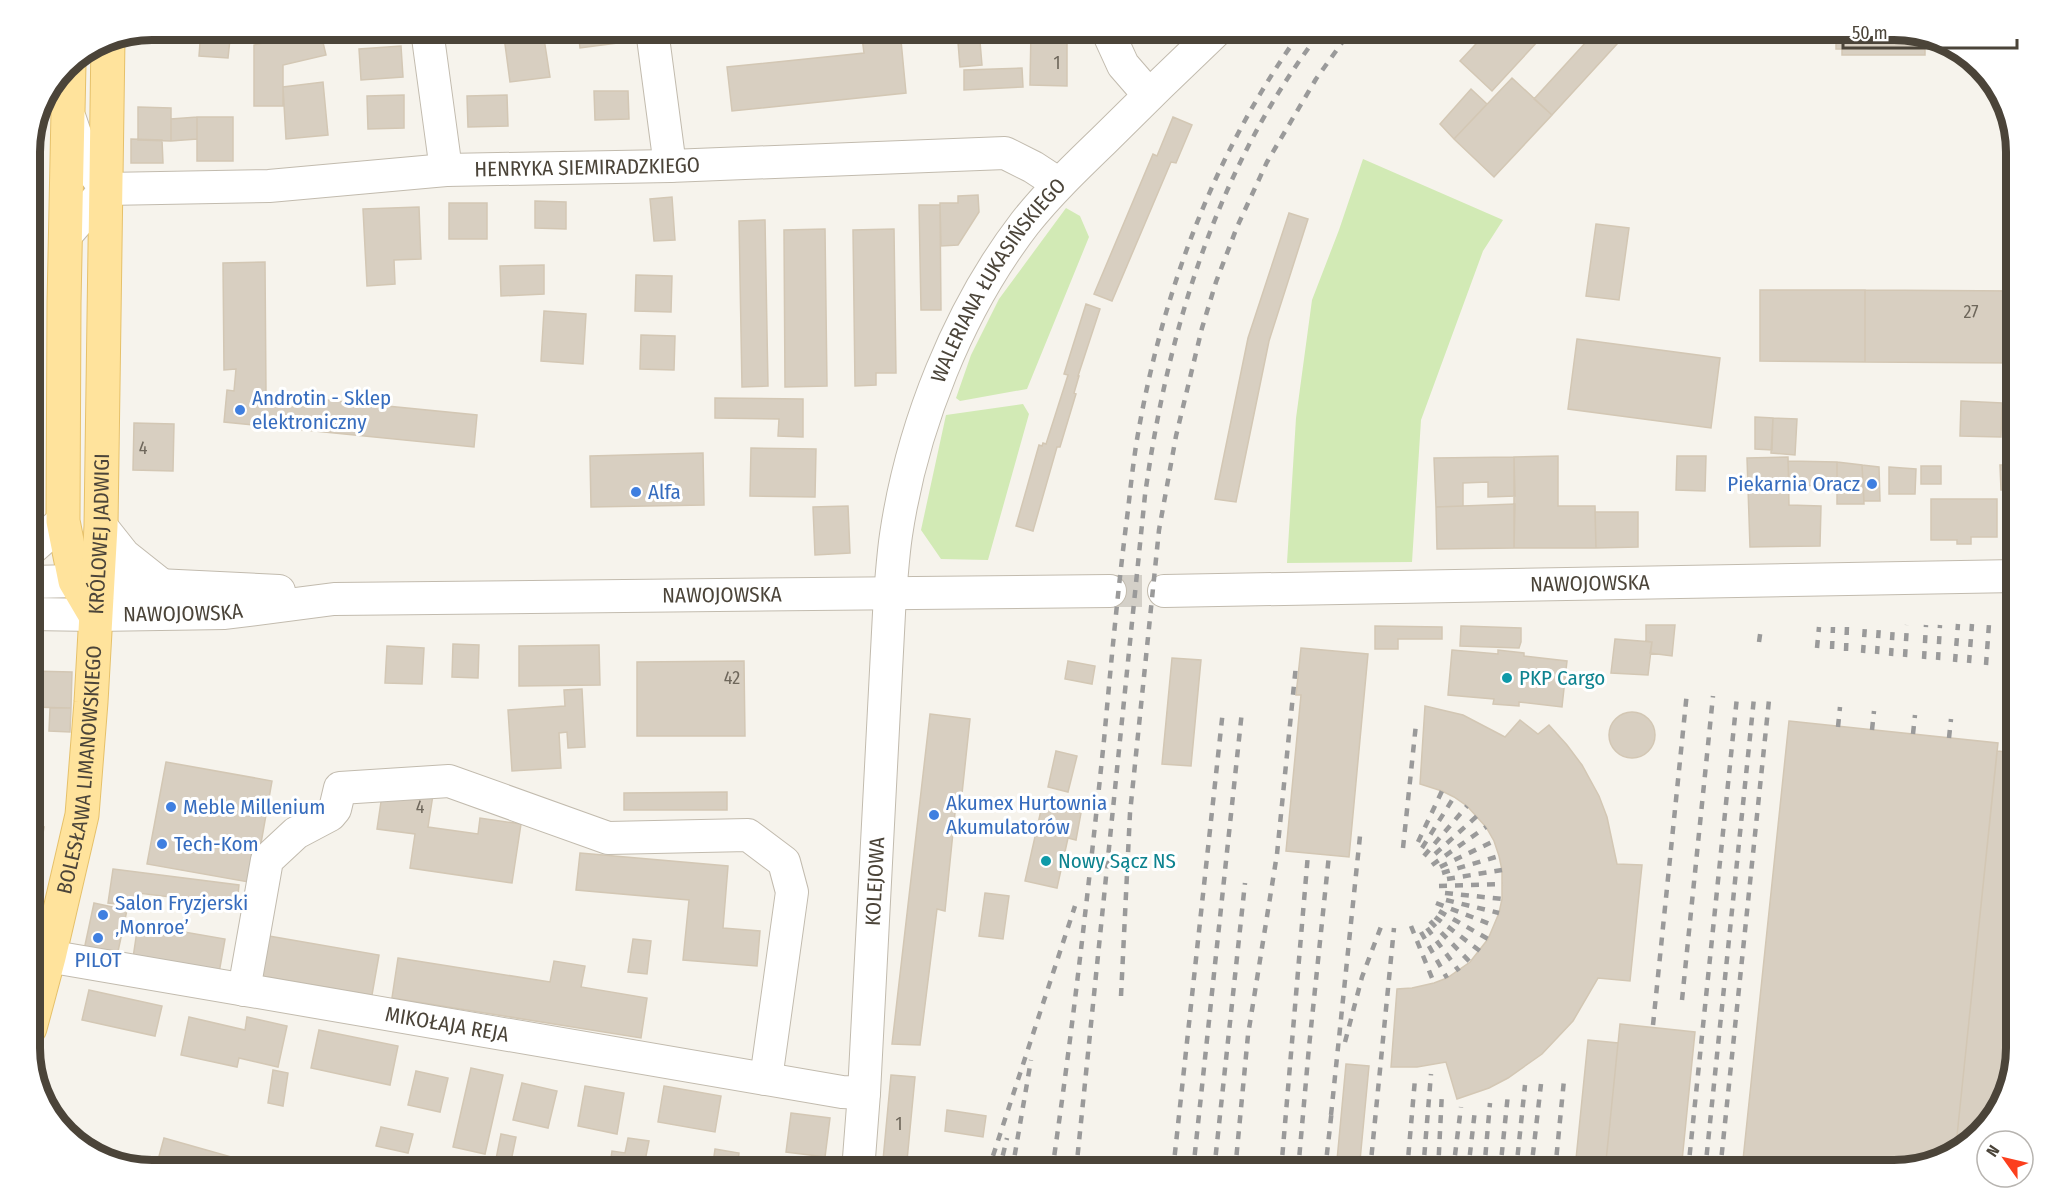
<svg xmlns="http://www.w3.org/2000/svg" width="2047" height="1201" font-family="'Fira Sans Condensed',sans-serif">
<rect width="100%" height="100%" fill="#f6f3ec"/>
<path fill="#d2eab5" d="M1363,159L1503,220L1483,251L1421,420L1412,562L1287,563L1296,418L1312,300L1339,230Z
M1066,208L1080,216L1089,237L1027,389L960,401L956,398L971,355L999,299Z
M1023,404L1029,414L988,560L941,559L921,530L946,415Z"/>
<path fill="#d8cfc1" stroke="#d3c7b4" stroke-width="1.5" d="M201,30H231L228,58L199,56Z
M320,30L326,55L283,65V106H254V45Z
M578,30H616L617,43L580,48Z
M861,30H900L906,93L732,111L727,67L864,53Z
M957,30H979L982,65L960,67Z
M1031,30H1067V86L1030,85Z
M1489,30H1526L1538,41L1492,91L1460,61Z
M1597,30H1623L1627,33L1552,115L1534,99Z
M1828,30H1894L1925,38V55H1842V49H1836V40H1842V33L1828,34Z
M543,32L550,77L510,82L504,37Z
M401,46L403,77L361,80L359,49Z
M1022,68L1023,87L964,90V70Z
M1512,78L1552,115L1494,177L1454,139Z
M323,82L328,135L286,139L283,87Z
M1471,89L1487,104L1454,139L1440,124Z
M594,91H628L629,119L595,120Z
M404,95V128L368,129L367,96Z
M507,95L508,126L468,127L467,96Z
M138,107L171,108V141L138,140Z
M197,117H233V161H197Z
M197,117V139L171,141V119Z
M1173,117L1192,125L1176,163L1171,162L1112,301L1094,294L1153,154L1157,156Z
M131,139L162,140L163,163H131Z
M978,195L979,212L958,245L941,246L940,203H958V196Z
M672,197L675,240L654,241L650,199Z
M535,201L566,202V229L535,228Z
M449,203H487V239H449Z
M919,205H940L941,310H921Z
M419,207L421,259L394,260L395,284L367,286L363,209Z
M1289,213L1308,219L1269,341L1236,502L1215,499L1248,338Z
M765,220L768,386L742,387L739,221Z
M1596,224L1629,228L1619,300L1586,296Z
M825,229L827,386L785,387L784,230Z
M894,229L896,373H876V385L855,386L853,230Z
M265,262L266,394L477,415L474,447L224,422L227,390L234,391L236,369L224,370L223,263Z
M544,265V294L501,296L500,266Z
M636,275L672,276L671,312L635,311Z
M1760,290H1865V362L1760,361Z
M1865,290L2017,291V363L1865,362Z
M1086,304L1100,309L1078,376H1079L1074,393L1076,394L1060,447H1057L1033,531L1016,526L1039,445L1042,446L1043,443L1046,444L1068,375L1064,374Z
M544,311L586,314L583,364L541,361Z
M641,335L675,336L674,370L640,369Z
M1577,339L1720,358L1711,428L1568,409Z
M715,398L803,399V437L778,436L779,419L715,418Z
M1961,401L2002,403L2001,437L1960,436Z
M1755,417L1773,418L1772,450L1755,449Z
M1773,418L1797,419L1795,455L1771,453Z
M134,423L174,424L173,471L133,470Z
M751,448L816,449L815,497L750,496Z
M703,453L704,505L591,507L590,456Z
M1558,456V506H1595L1596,548H1514V457Z
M1677,456H1706L1705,491L1676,490Z
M1514,457L1515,496L1488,497V482L1463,483V506L1436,507L1434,458Z
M1788,457L1789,505L1821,506L1820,546L1750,547L1747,458Z
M1788,461L1837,462V485L1789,486Z
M1837,462L1862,465L1864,504H1837Z
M1862,465L1879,467L1880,501H1864Z
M2000,465H2017V499H2008L2007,490H2001Z
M1921,466H1941V484H1921Z
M1889,467L1916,469L1915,494H1889Z
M1931,499H1997V537H1971V544H1957V540H1931Z
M1515,504L1514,548L1437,549L1436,507Z
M848,506L850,553L815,555L813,507Z
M1595,512H1638V547L1596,548Z
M1646,625H1675L1672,656L1650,653L1652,642L1646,641Z
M1375,626L1442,627V639H1398V649H1375Z
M1461,626L1521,628V642L1519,648L1460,646Z
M1615,639L1652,642L1648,675L1611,673Z
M453,644L479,645L478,678L452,677Z
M599,645L600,685L519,686V646Z
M387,646L424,648L422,684L385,683Z
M1301,648L1368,654L1349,857L1286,851L1301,695H1296Z
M1452,650L1498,654V650L1524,653V656L1567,661L1562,707L1519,702V706L1493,704L1494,699L1448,695Z
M1172,658L1201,660L1191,766L1162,764Z
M744,661L745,736H637V662Z
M1068,661L1095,666L1092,684L1065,679Z
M30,671L72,672L71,708L30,707Z
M582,689L585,747L568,748L567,732L559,733L561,768L512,771L508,710L565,706L564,690Z
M1425,706L1463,715L1505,737L1520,720L1538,734L1549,725L1567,745L1582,765L1599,796L1607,817L1617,864L1642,865L1630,981L1598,978L1573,1021L1542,1054L1508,1078L1489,1088L1457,1099L1446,1062L1417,1067H1391L1397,989L1412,988L1434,983L1447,978L1470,962L1488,939L1499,913L1502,899V870L1499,856L1494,841L1486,827L1467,806L1454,797L1442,791L1420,784Z
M50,708H71L70,732L49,731Z
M1609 735a23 23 0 1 1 46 0a23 23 0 1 1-46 0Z
M930,714L970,719L961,803H956L945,911L937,909L920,1045L892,1044Z
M1789,721L1998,743L1955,1155L1895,1171H1801V1166L1743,1160Z
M1056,751L1077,756L1068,792L1048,787Z
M1997,751L2017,753V1049L2000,1110L1955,1155Z
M166,762L272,781L254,883L147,864Z
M383,788L433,795L428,827L478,834L480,818L521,824L512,883L410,868L415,834L377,829Z
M727,792V810H624V793Z
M1044,797L1075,804L1073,812L1081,813L1076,840L1068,838L1057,888L1025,881Z
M30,825L44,827L40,853L30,851Z
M580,853L728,866L723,928L760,931L757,966L683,960L689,900L576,890Z
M113,869L239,885L237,905L138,893L137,906L108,903Z
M985,893L1009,896L1003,939L979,936Z
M94,903L127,910L117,956L84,950Z
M138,924L225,939L219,973L133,958Z
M269,936L379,955L372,995L262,976Z
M633,939L651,941L647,974L628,972Z
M398,958L550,982L554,961L585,966L581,987L647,998L641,1038L392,998Z
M89,990L162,1006L155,1036L82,1020Z
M189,1017L245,1030L247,1017L287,1026L278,1067L239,1058L237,1067L181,1055Z
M1620,1024L1695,1032L1681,1171H1605Z
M319,1030L398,1046L390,1085L311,1068Z
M1588,1040L1618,1043L1605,1171L1575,1169Z
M1346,1064L1369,1066L1359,1171H1336Z
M471,1068L503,1075L485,1154L453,1147Z
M273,1070L288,1073L283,1106L268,1103Z
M416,1071L448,1078L440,1112L408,1105Z
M891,1075L915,1077L906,1171H882Z
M522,1083L557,1091L548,1128L513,1120Z
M585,1086L624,1093L617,1134L578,1126Z
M664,1086L721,1096L715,1132L658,1122Z
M947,1110L986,1116L983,1137L945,1131Z
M791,1113L830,1118L825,1157L786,1152Z
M381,1127L413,1134L408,1153L376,1146Z
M501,1134L516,1137L509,1171L494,1169Z
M164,1138L281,1171H155Z
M628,1138L649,1141L643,1171H609L612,1151L625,1153Z
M715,1149L739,1153L737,1171H712Z
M428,1164L454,1171H426Z"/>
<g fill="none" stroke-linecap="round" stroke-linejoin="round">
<path stroke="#d4d0c8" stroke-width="32" stroke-dasharray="32 16" stroke-linecap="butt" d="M1110,591H1164"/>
<g stroke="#c2bbae" stroke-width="34">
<g id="minor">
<path d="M427,30L446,170"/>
<path d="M652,30L670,166"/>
<path d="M1107,30L1123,65L1149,95"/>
<path d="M70,119L84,160L106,189"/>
<path id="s1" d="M106,189L269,186L446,170L670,166L1005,153L1033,167L1059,184"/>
<path d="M65,236L106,189"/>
<path d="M101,526L124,555L163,586"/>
<path d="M30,550L63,521"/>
<path d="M30,582L75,581L279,591"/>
<path id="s2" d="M1164,591L2017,576"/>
<path id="s3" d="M30,614L95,615L225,613L334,599L1110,591"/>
<path id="s4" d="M30,953L842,1092L864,1093"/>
<path d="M244,990L267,860L296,833L330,815L335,809L340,788L449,781L608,838L748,835L784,862L792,892L766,1079"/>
<path id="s5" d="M858,1171L864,1093L890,594C892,574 893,555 896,535C912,427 958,310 1025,223C1048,194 1076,167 1103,141C1140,104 1178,67 1217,30"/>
</g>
</g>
<g stroke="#e6c16a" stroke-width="35">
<g id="major">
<path d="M69,64L64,303L63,521L75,581L95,615"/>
<path id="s6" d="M30,1028L49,957L82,815L91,702L101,526L108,39"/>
</g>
</g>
<use href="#minor" stroke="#fff" stroke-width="32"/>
<use href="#major" stroke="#ffe39c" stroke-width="33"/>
<path stroke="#9a9a9a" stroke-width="4.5" stroke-dasharray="8 8" stroke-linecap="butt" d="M1759,642L1761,628
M1817,648L1819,627
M1832,649L1833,627
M1846,651L1847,626
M1863,653L1865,626
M1877,654L1879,626
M1891,656L1893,625
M1905,657L1907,625
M1924,659L1926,625
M1938,660L1940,625
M1955,662L1958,624
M1969,663L1972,624
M1986,665L1989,624
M2006,667L2009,623
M1838,727L1840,707
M1872,730L1874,711
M1913,734L1915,715
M1949,738L1951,719
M1418,842L1442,791
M1403,848L1416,724
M1422,848L1454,797
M1435,854L1477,816
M1424,856L1467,806
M1432,865L1486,827
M1440,867L1494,841
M1442,873L1499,856
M1447,879L1502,870
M1439,886L1503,884
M1445,893L1502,899
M1446,900L1499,913
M1436,903L1495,926
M1439,911L1488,939
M1435,917L1480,951
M1430,921L1470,962
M1411,926L1434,983
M1427,928L1459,971
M1421,932L1447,978
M1121,996L1130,813L1159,530L1176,436L1202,328L1216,282L1237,227L1267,162L1316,79L1351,30
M1682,1000L1713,696
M1653,1025L1687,692
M1345,1042L1362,977L1382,924
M1331,1115L1360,836
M988,1171L1075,906
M999,1171L1007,1138
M1012,1171L1031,1060
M1052,1171C1073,1028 1089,884 1104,740C1111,664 1118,587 1128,510C1131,483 1134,455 1139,428C1165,284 1217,148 1302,30
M1076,1171L1145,495C1168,329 1218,164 1322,30
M1173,1171L1223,710
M1193,1171L1242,711
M1214,1171L1245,883
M1235,1171L1248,1035L1277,854L1296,665
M1281,1171L1308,854
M1298,1171L1309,1047L1329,855
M1325,1171L1332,1109
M1370,1171L1394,928
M1407,1171L1415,1079
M1423,1171L1431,1074
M1438,1171L1442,1092
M1453,1171L1461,1107
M1468,1171L1475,1110
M1484,1171L1490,1103
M1500,1171L1508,1094
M1516,1171L1525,1085
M1531,1171L1541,1084
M1555,1171L1564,1080
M1688,1171L1737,697
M1705,1171L1754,698
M1720,1171L1769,700
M1793,1171V1165"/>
</g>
<g fill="#3f7fe0" stroke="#fff" stroke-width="2">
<circle cx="240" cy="410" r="6"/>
<circle cx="1872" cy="484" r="6"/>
<circle cx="636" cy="492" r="6"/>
<circle cx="171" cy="807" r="6"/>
<circle cx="934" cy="815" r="6"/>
<circle cx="162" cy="844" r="6"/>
<circle cx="103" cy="915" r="6"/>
<circle cx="98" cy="938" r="6"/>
</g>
<g fill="#0f9aa8" stroke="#fff" stroke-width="2">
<circle cx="1507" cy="678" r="6"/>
<circle cx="1046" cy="861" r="6"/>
</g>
<g text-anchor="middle" stroke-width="6" stroke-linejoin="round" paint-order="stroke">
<g font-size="18" fill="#6e675b">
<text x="1057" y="69">1</text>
<text x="1971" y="318">27</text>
<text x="143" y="454">4</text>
<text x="732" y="684">42</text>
<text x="420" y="813">4</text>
<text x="899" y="1130">1</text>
</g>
<g font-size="21" fill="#4b4439" stroke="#fff">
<text dy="7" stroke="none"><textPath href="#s1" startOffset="482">HENRYKA SIEMIRADZKIEGO</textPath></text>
<text dy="7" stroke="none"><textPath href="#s5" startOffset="915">WALERIANA ŁUKASIŃSKIEGO</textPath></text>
<text dy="7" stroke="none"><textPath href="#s6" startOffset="501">KRÓLOWEJ JADWIGI</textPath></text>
<text dy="7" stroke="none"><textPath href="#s2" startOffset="426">NAWOJOWSKA</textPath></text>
<text dy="7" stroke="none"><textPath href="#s3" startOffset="693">NAWOJOWSKA</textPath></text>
<text dy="7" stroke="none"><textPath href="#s3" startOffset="153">NAWOJOWSKA</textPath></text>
<text dy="7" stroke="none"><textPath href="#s6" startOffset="264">BOLESŁAWA LIMANOWSKIEGO</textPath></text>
<text dy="7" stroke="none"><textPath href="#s5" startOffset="290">KOLEJOWA</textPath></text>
<text dy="7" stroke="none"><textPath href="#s4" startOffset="423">MIKOŁAJA REJA</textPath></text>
</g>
<g font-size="21" fill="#366cbe" stroke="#fff" text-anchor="start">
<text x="252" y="405">Androtin - Sklep<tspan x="252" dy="24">elektroniczny</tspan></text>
<text x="1860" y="491" text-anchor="end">Piekarnia Oracz</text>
<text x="648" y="499">Alfa</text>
<text x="946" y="810">Akumex Hurtownia<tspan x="946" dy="24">Akumulatorów</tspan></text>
<text x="183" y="814">Meble Millenium</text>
<text x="174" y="851">Tech-Kom</text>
<text x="115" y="910">Salon Fryzjerski<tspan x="115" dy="24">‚Monroe’</tspan></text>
<text x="98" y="967" text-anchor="middle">PILOT</text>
</g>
<g font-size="21" fill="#0d838f" stroke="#fff" text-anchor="start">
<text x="1519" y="685">PKP Cargo</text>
<text x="1058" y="868">Nowy Sącz NS</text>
</g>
</g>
<path d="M0 0H2047V1201H0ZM152 40H1894A112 112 0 0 1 2006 152V1048A112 112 0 0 1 1894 1160H152A112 112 0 0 1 40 1048V152A112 112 0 0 1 152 40Z" fill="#fff" fill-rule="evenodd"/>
<path fill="none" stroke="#4b4439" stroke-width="8" d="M152 40H1894A112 112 0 0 1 2006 152V1048A112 112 0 0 1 1894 1160H152A112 112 0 0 1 40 1048V152A112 112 0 0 1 152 40Z"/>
<g transform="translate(2005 1159) rotate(304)"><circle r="28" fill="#ffffff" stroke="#b7b4b0" stroke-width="1.5"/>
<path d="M0-4.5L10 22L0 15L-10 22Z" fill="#fc3f1d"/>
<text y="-9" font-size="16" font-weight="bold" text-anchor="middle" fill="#4b4439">N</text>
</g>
<path d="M1843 39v9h174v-9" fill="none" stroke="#4b4439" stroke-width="3"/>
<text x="1852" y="39" font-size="18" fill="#4b4439" stroke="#ffffff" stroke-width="4.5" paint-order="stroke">50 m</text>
</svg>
